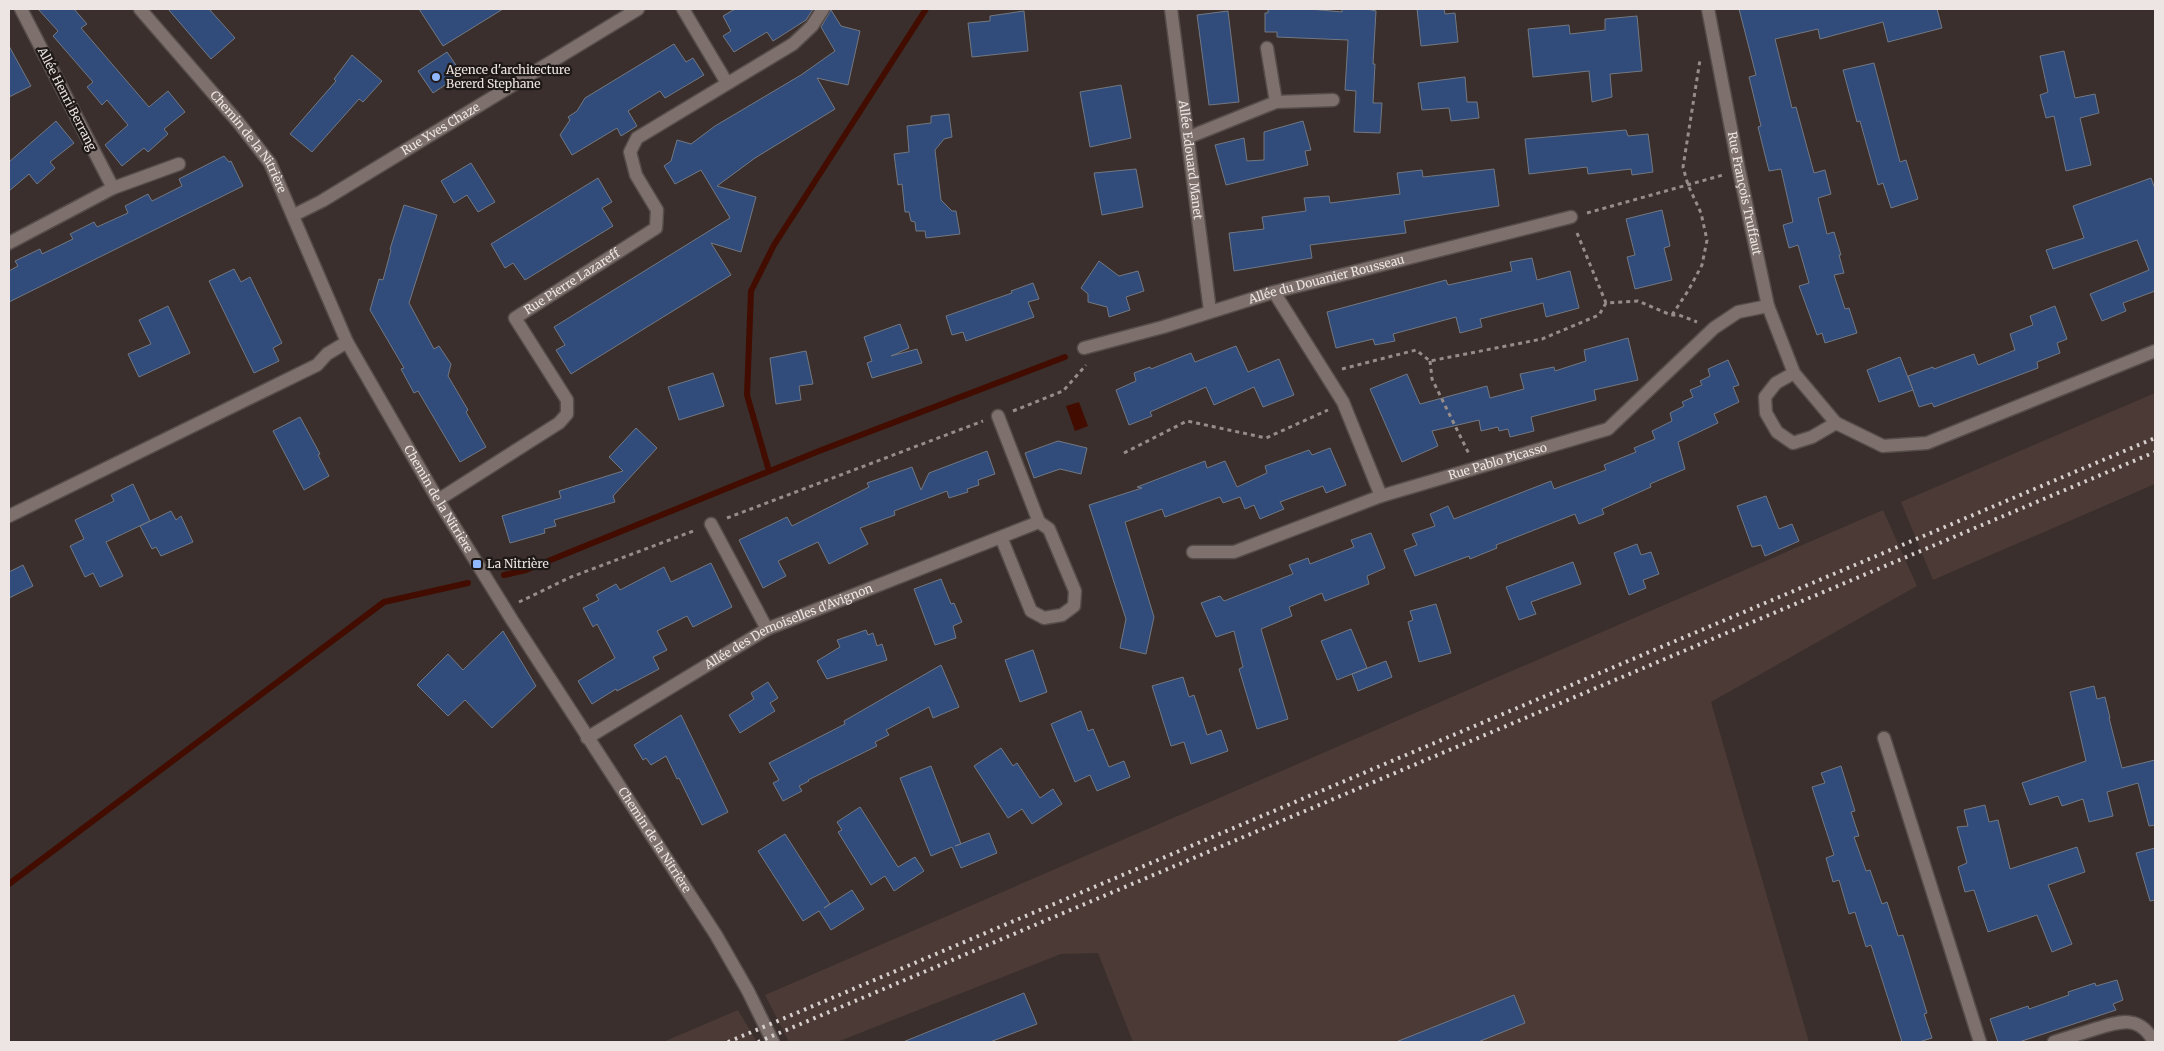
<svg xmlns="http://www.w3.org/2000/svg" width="2164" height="1051" font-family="Merriweather,serif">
<rect width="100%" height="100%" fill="#3a2f2c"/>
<path fill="#4b3a35" d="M2155,393V484L1933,580L1901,502Z
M1883,510L1917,586L1711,702L1809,1042H1133L1098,953L1061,954L837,1042H789L765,995Z
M738,1010L757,1042H663Z"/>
<path fill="#420d00" d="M1079,402L1088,426L1075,431L1066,406Z"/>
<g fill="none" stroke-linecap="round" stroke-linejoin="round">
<path stroke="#420d00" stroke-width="6" d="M769,471L747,395L751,291L774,245L926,9
M504,575L526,570L819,451L1065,357
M9,884L384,602L468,583"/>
</g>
<path fill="#314b7a" stroke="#727882" d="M38,9H74L87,24L81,28L149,107L168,91L185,112L164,129L168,134L148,152L144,148L122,166L105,145L128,125L107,100L102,105L87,87L93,82L53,36L58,31Z
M168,9H209L235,38L211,59Z
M419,9H503L443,46Z
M735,9H813L806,20L773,41L767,32L734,52L723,36L731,31L723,16Z
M1268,9H1310L1342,12V9H1367L1376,11L1373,64H1375L1373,103H1382L1380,133L1354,132L1356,91L1345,90L1348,40L1277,37V32H1265V13H1268Z
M1417,9H1444L1445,14L1455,13L1458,42L1421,46Z
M1739,9H1937L1942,28L1888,42L1883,22L1820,39L1818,29L1775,39L1792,108L1796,107L1814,173L1825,170L1831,194L1818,198L1827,234L1834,232L1841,255H1839L1844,273L1834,275L1845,309L1849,308L1857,333L1825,343L1822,333L1817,335L1799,286L1809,283L1798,245L1789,248L1783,225L1793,222L1781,169L1769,171L1758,127L1761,126L1749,77L1756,75Z
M831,10L841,26L860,31L848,85L817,78L835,109L755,158L717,186L756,197L741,252L711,243L731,275L571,374L556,350L565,345L554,327L730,218L701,170L675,184L664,166L671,161L677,140L691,144L715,126L801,75L835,51L821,27Z
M1024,11L1028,51L972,57L968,23L990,21V16Z
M1228,11L1239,102L1209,105L1197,15Z
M1637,16L1642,71L1610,74L1612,97L1592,102L1589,71L1533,77L1528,29L1569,25L1570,34L1605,30V19Z
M674,44L686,62L693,58L704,75L665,98L660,91L628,111L637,126L621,136L617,128L572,155L560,135L570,120L568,117L577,111L585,98Z
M9,46L31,86L9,97Z
M2064,51L2075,98L2095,94L2099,113L2080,118L2091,165L2066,171L2054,116L2046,118L2040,95L2048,92L2040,56Z
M447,52L462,74L433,93L418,71Z
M352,55L382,81L363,102L359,99L312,152L290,134L336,81L334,79Z
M1874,63L1900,162L1906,160L1918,199L1891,208L1883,183L1878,185L1860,121L1857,122L1843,70Z
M1465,77L1467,102H1477L1479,118L1451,121L1449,108L1422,110L1418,83Z
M1121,85L1131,138L1090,147L1080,92Z
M949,114L952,137L944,139L935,150L941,200L952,211H956L960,234L926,238L925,231H916L915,222L911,221L909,212H905L902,184L898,185L894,154L909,152L907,126L931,123V116Z
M56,121L74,143L50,162L55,168L37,184L29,174L9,191V162Z
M1303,121L1311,150L1305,151L1308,165L1226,185L1215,145L1244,138L1247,161L1264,160V132Z
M1626,130L1628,136L1648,134L1653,172L1632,175L1631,169L1588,174L1587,167L1529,174L1525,139Z
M224,156L229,162L231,161L243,186L9,302V271L18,266L15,261L40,249L42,254L73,239L70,234L94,222L97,227L128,213L125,206L148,194L152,201L182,186L179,179Z
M471,163L495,202L478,212L467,195L454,203L441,181Z
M1136,169L1143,207L1102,215L1094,173Z
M1494,169L1499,206L1404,221L1406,233L1310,245L1312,258L1234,271L1229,233L1264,229L1262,217L1306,211L1304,198L1329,196L1330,203L1400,194L1397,173L1422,170L1423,177Z
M598,178L612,202L602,208L613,226L525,280L513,263L505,268L491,244Z
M2151,178L2155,189V291L2123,303L2126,311L2102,321L2090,294L2149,270L2137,240L2053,269L2046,250L2084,238L2073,206Z
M404,205L437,215L409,303L434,349L439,346L451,364L448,376L468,410L466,412L486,447L460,462L418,391L414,393L401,369L404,368L370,310L379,279L383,280L391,250L390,249Z
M1662,210L1670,246L1664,248L1672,280L1635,289L1627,257L1635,255L1626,219Z
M1532,258L1537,280L1570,271L1579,308L1546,317L1543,303L1480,319L1482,327L1460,333L1456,317L1393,334L1395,341L1375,345L1373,339L1336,348L1327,312L1446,280L1448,285L1512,271L1510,262Z
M1099,261L1119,276L1138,271L1144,291L1126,297L1130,310L1109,317L1107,307L1088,302V294L1081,288Z
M234,269L241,282L250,277L282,343L273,348L279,361L254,373L209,281Z
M1033,283L1039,299L1028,302L1034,317L966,341L963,332L952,335L946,316L1012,293L1011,291Z
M168,306L190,353L139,377L128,354L151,344L139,320Z
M2055,306L2067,339L2057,343L2060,353L2037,362L2038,368L1934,407L1932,403L1919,407L1908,376L1933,367L1934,369L1974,354L1978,365L2015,350L2010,334L2033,325L2030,316Z
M900,324L909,348L891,356L917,349L922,363L872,378L867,363L872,361L864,337Z
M1628,338L1638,380L1594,390L1596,400L1531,417L1534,431L1510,437L1508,429L1499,431L1498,427L1481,431L1479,420L1432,431L1438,446L1402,462L1370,389L1407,374L1420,404L1487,386L1490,398L1524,389L1520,374L1554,367L1555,371L1586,361L1584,350Z
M1236,346L1248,372L1279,359L1294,395L1263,407L1254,387L1214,405L1206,387L1150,412L1152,416L1129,425L1116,390L1136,381L1134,373L1150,367L1151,369L1191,353L1195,362Z
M806,351L813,384L799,386L801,400L776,404L770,358Z
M1900,357L1913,390L1879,402L1867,370Z
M1728,360L1739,385L1733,387L1739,402L1714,414L1718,423L1678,442L1685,469L1650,484L1651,487L1602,509L1604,514L1579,524L1575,514L1496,545L1497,548L1470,559L1469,556L1415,576L1404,550L1417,545L1412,534L1435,526L1430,514L1448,506L1454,519L1551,481L1554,489L1606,470L1604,465L1636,452L1634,448L1655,439L1652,431L1672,421L1670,413L1684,406L1682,402L1693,397L1690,390L1702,385L1700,381L1710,376L1708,369Z
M713,373L724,406L679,420L668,387Z
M300,417L320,454L318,455L329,476L304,490L273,431Z
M636,428L657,448L613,496L615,502L554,520L556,526L544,529L545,533L510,543L502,516L561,498L559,491L623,471L609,457Z
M1058,441L1087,448L1081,474L1060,469L1034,478L1025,453Z
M1330,448L1346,485L1326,493L1323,486L1304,493L1280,502L1284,509L1260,519L1254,505L1245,509L1240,497L1223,503L1220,497L1165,517L1162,509L1125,522L1154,617L1146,654L1120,648L1126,619L1089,505L1142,488L1137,487L1205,461L1207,468L1225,461L1237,487L1267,473L1265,466L1309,450L1312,455Z
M987,451L995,474L978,480L979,485L967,489L968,492L949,498L947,491L894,511L895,515L860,528L868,544L829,564L818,542L778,561L786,576L763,588L739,540L787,517L792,526L869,487L867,483L912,467L921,490L929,473Z
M133,484L150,521L106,542L123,576L100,587L93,573L85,577L70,546L84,539L75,520L114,501L111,495Z
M1766,496L1779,529L1792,524L1799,541L1765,556L1761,545L1752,547L1737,506Z
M171,511L176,520L181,516L193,542L161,556L156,547L152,549L140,526Z
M1371,533L1385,568L1367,576L1369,584L1325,601L1322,593L1289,607L1292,616L1261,629L1288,719L1257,729L1239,669L1243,667L1234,631L1216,637L1201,603L1220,596L1224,601L1293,574L1289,565L1308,558L1310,564L1354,547L1351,540Z
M1637,544L1641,555L1651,552L1659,574L1643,580L1646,588L1629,595L1614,553Z
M1573,562L1581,584L1531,602L1536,614L1519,620L1506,587Z
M711,563L732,607L693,627L687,616L657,631L667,650L653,657L659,669L617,691L616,689L592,704L578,681L615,658L597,624L593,627L583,608L599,600L596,595L616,584L620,590L664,567L671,582Z
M23,565L33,586L9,598V572Z
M941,579L951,604L954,603L962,622L953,626L956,638L935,645L914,589Z
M1436,604L1451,653L1419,662L1408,622L1413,620L1410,611Z
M1351,629L1367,668L1337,680L1321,641Z
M866,630L868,635L873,633L877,646L882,644L887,660L827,679L817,661L840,647L837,640Z
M503,631L536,686L492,728L465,700L448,716L417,685L448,654L463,670Z
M1033,650L1047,692L1020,702L1005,660Z
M1386,661L1392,677L1358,691L1352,674Z
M941,665L959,707L933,718L929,707L886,730L889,735L875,742L877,746L808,780L809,781L799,786L802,791L783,801L773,783L779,780L769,763L845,724L844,721Z
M1183,677L1189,697L1194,695L1207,735L1221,730L1228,751L1191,764L1184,742L1171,746L1152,686Z
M768,682L778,698L770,703L775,711L740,733L729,715L754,699L751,693Z
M2094,686L2097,699L2105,697L2110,718H2109L2122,768L2155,760V825L2149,826L2138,783L2107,792L2113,816L2089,822L2083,799L2062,806L2058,796L2030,805L2022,783L2086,761L2070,692Z
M1081,711L1088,731L1093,729L1109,767L1124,761L1130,777L1097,791L1090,775L1075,782L1051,724Z
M681,715L728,812L702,825L679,778L677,779L666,756L651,765L646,758L643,760L634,745Z
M1001,748L1013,766L1017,763L1040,798L1053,789L1062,804L1032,824L1022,809L1008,818L974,766Z
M931,766L961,844L955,846L989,833L997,853L961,868L952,847L931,856L900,778Z
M1841,766L1855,811L1851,812L1859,836L1854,837L1866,871L1870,870L1882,904L1887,902L1898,936L1903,935L1927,1013L1924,1014L1932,1038L1919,1042H1902L1871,945L1866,947L1855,912L1849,914L1839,880L1833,882L1826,858L1834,855L1812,787L1825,783L1821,773Z
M1985,805L1989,822L1998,820L2010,869L2077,847L2085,872L2048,885L2072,944L2052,952L2037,915L1988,932L1974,890L1965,892L1958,867L1967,863L1957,827L1968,826L1964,810Z
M860,807L898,867L915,857L924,871L894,891L885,876L871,885L838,832L842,830L837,822Z
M785,834L830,904L824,908L852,890L864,909L831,930L819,911L803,921L758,851Z
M2155,848V900L2150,901L2136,853Z
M2117,980L2123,1000L2113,1004L2116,1010L2019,1042H1998L1990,1019L2028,1006L2029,1009L2069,995L2068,992L2095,983L2096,986Z
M1024,993L1037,1024L990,1042H903Z
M1514,995L1525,1023L1478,1042H1396Z"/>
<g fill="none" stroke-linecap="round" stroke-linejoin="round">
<g stroke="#564d4a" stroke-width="15">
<path id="lane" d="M1276,102L1333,100
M1189,137L1276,102L1267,48
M711,524L767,629"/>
</g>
<g stroke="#564d4a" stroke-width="15">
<g id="street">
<path id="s1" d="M140,9L238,122L270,163L347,342L438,500L512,620L716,935L748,991L773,1042"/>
<path d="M683,9L727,83"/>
<path id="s2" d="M1171,9L1210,311"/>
<path id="s3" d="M1708,9L1739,170L1768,306L1794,373L1836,423L1812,437L1793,443L1777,432L1766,413L1765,397L1776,383L1794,373"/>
<path d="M113,188L179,164"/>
<path id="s4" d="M294,215L322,201L638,9"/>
<path d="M9,243L113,188L21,9"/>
<path d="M1274,292L1343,402L1381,496"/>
<path id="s5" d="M1084,348L1163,327L1274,292L1571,217"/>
<path d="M998,416L1039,522"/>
<path d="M1836,423L1883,446L1927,443L2155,351"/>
<path id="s6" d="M438,500L559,423L567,414V400L515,318L656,228L657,210L636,175L630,152L637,138L793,44L812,26L823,9"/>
<path d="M9,516L317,365L327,354L347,342"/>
<path id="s7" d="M1193,552H1234L1381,496L1608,429L1714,328L1738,312L1768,306"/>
<path id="s8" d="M587,738L767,629L1039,522L1049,529L1075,591L1074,606L1062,615L1044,618L1031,611L1001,537"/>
<path d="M1884,738L1980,1042"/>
<path d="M2054,1042C2067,1038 2079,1034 2092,1030C2117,1022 2139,1013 2154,1042"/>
</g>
</g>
<path stroke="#968d8a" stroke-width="3" stroke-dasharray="4 4" stroke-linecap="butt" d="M1587,213L1723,175
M1577,233L1606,303L1638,301L1671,315H1679L1697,322
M1672,315L1688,291L1702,265L1707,240L1701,213L1688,185L1683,167L1700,60
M1430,361L1432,379L1469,454
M1342,369L1416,350L1430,361L1542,339L1599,315L1606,303
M1013,411L1063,391L1086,365
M1124,453L1187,421L1266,438L1328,410
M727,518L983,421
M519,602L571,577L696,530"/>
<use href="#lane" stroke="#7e716d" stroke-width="12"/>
<use href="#street" stroke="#7e716d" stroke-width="12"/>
<path stroke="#d7cfcd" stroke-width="4" stroke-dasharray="2.5 5" stroke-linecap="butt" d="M728,1042L2155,438
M758,1042L2155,452"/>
</g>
<g fill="#91b8fd" stroke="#1e1917" stroke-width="2">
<circle cx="436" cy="77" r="5"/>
<rect x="472" y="559" width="10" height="10" rx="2.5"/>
</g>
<g text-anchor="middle" stroke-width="4.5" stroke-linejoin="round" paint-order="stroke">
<g font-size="12" fill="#ede5e3" stroke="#1e1917" text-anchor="start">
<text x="446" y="74">Agence d'architecture<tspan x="446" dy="14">Bererd Stephane</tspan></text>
<text x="487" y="568">La Nitrière</text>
</g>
<g font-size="12" fill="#ede5e3" stroke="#1e1917">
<text transform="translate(67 99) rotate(63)" y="4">Allée Henri Berrang</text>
<text dy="4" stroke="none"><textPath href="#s4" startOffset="170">Rue Yves Chaze</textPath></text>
<text dy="4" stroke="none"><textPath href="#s1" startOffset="172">Chemin de la Nitrière</textPath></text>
<text dy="4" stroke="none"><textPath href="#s2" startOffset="152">Allée Edouard Manet</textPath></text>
<text dy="4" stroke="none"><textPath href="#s3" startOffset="188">Rue François Truffaut</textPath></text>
<text dy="4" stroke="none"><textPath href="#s5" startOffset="252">Allée du Douanier Rousseau</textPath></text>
<text dy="4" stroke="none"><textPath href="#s6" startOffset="334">Rue Pierre Lazareff</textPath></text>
<text dy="4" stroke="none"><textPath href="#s7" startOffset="320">Rue Pablo Picasso</textPath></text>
<text dy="4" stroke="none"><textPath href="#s1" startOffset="578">Chemin de la Nitrière</textPath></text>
<text dy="4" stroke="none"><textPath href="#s8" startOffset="231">Allée des Demoiselles d'Avignon</textPath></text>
<text dy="4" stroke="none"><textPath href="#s1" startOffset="982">Chemin de la Nitrière</textPath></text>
</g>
</g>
<rect width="2164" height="1051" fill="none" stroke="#ede5e3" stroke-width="20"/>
</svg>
